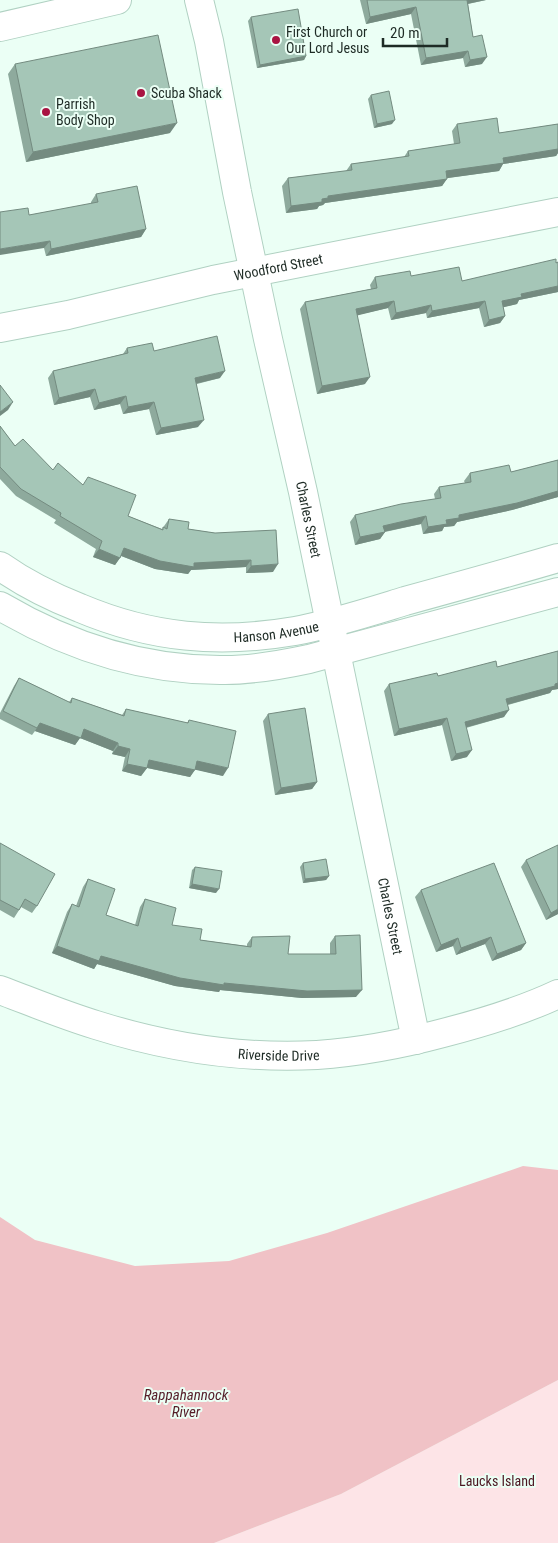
<svg xmlns="http://www.w3.org/2000/svg" width="558" height="1543" font-family="'Roboto Condensed',sans-serif">
<rect width="100%" height="100%" fill="#ebfff5"/>
<path fill="#fde4e7" d="M558,1380V1543H214L341,1494Z"/>
<path fill="#f0c2c6" d="M523,1166L558,1170V1380L341,1494L214,1543H0V1217L35,1240L135,1266L229,1261L327,1233Z"/>
<g fill="none" stroke-linecap="round" stroke-linejoin="round">
<g stroke="#b0d1c2" stroke-width="30">
<g id="minor">
<path id="s1" d="M199,0L209,41L237,192L268,339L303,492L416,1040"/>
<path d="M0,27L117,0"/>
<path id="s2" d="M0,328L68,315L213,280L558,212"/>
<path id="s3" d="M0,566C24,583 52,597 80,608C151,638 219,644 295,631C332,624 369,612 405,601C456,587 507,573 558,558"/>
<path d="M0,606C68,646 145,671 225,670C253,670 281,665 309,659L558,592"/>
<path id="s4" d="M0,990C32,1002 63,1015 96,1025C166,1047 243,1059 317,1055C360,1052 402,1044 443,1033C482,1023 522,1011 558,994"/>
</g>
</g>
<use href="#minor" stroke="#fff" stroke-width="28"/>
</g>
<path fill="#8eaa9d" d="M360,0H486L468,4L473,37L482,64L465,67L463,58L421,65L411,14L366,24Z
M251,17L306,56L304,60L257,68L248,21Z
M15,64L170,133L26,162L8,74Z
M371,95L392,124L374,128L368,99Z
M457,124L499,133L558,124V153L556,156L503,164L499,171L447,178L442,186L325,203L323,205L319,206L317,209L286,213L282,186L288,178L346,171L351,164L404,157L408,151L454,144L452,131Z
M96,194L146,229L141,237L46,256L44,248L29,215L91,204V202Z
M558,262V292L519,300L517,304L503,307L505,316L500,323L484,327L479,308L427,318L426,313L391,320L388,308L357,315L365,384L317,394L300,309L305,302L371,289L370,285L375,277L411,276L462,281Z
M127,348L154,351L220,378L197,384L198,427L156,435L149,409L123,414L120,404L94,410L90,397L54,405L48,378L53,371L123,354Z
M0,426L15,446L53,470L83,485L128,516L162,529L169,519L188,529L215,533L273,572L246,573V567L191,570L188,574L155,569L121,556L115,565L93,557L96,549L54,523L56,520L16,496L0,479Z
M558,460V497L512,510L457,522L454,526L444,527L442,531L423,534L421,524L385,532L380,539L355,545L350,522L355,515L435,499L434,494L439,487L465,483L464,481L470,473L511,472Z
M558,651V689L552,690L550,693L508,705L504,717L466,728L467,757L451,761L442,725L394,736L384,691L389,684L497,667Z
M19,678L69,702L72,698L122,715L126,709L187,723L189,720L223,776L195,769L190,777L147,768L141,776L122,771L125,757L112,754L113,751L80,738L75,745L35,731L32,735L0,719V713L14,686Z
M268,714L317,782L312,789L275,795L263,721Z
M0,843L37,906L32,913L21,907L14,918L0,910Z
M526,860L558,914L546,920L521,867Z
M303,863L329,876L326,880L303,883L300,867Z
M195,867L216,893L189,888L192,870Z
M88,879L106,915L135,925L140,907L145,899L172,925L200,940L247,946V944L252,937L288,954H330V943L335,936L356,997L302,998L220,990L219,992L175,986L97,964L94,969L52,953L67,912L72,904L76,906L83,887Z
M421,890L526,943L521,950L492,961L485,944L456,955L453,946L436,952L415,897Z"/>
<path fill="#748b80" d="M466,0H486L462,5Z
M416,7L411,14L366,24L370,17Z
M468,51L463,58L421,65L426,58Z
M306,56L304,60L257,68L260,65Z
M487,57L482,64L465,67L470,60Z
M395,120L392,124L374,128L377,124Z
M177,123L170,133L26,162L33,152Z
M558,149V153L556,156L503,164L499,171L441,179L446,171L503,158Z
M447,179L442,186L325,203L323,205L319,206L317,209L286,213L291,206L322,199L328,196Z
M146,229L141,237L46,256L51,249Z
M50,241L44,248L0,255V249Z
M558,286V292L519,300L517,304L496,309L502,301L521,294Z
M394,301L388,308L351,317L356,309Z
M485,301L479,308L427,318L432,311Z
M431,305L426,313L391,320L396,313Z
M505,316L500,323L484,327L489,320Z
M225,371L220,378L190,385L195,378Z
M370,377L365,384L317,394L322,386Z
M95,389L90,397L54,405L59,398Z
M126,396L120,404L94,410L99,403Z
M13,402L8,410L0,416V412Z
M154,402L149,409L123,414L128,407Z
M204,420L198,427L156,435L161,428Z
M558,491V497L512,510L457,522L454,526L444,527L442,531L423,534L428,527L459,515Z
M426,516L421,524L378,533L383,526Z
M385,532L380,539L355,545L360,537Z
M124,548L194,563L251,560L246,567L191,570L188,574L155,569L119,555Z
M99,549L120,558L115,565L93,557Z
M278,564L273,572L246,573L251,566Z
M558,683V689L552,690L550,693L502,706L506,699Z
M509,710L504,717L460,729L465,722Z
M447,718L442,725L394,736L399,729Z
M40,723L84,729L118,743L113,751L80,738L75,745L35,731Z
M118,746L130,749L125,757L112,754Z
M472,750L467,757L451,761L456,754Z
M149,760L195,770L190,777L143,767Z
M197,761L228,768L223,776L192,769Z
M127,764L147,768L141,776L122,771Z
M317,782L312,789L275,795L281,788Z
M329,876L326,880L303,883L305,879Z
M192,884L219,889L216,893L189,888Z
M558,909V914L546,920L551,913Z
M491,937L485,944L456,955L461,948Z
M458,938L453,946L436,952L441,945Z
M526,943L521,950L492,961L497,954Z
M57,946L224,983L362,990L356,997L302,998L220,990L219,992L175,986L97,964L94,969L52,953Z"/>
<path fill="#a5c6b7" stroke="#748b80" d="M367,0H467L473,37L482,35L487,57L470,60L468,51L426,58L416,7L370,17Z
M298,9L306,56L260,65L251,17Z
M158,35L177,123L33,152L15,64Z
M389,91L395,120L377,124L371,95Z
M497,118L499,133L558,124V149L503,158L504,163L446,171L447,179L328,196V198L322,199V202L291,206L288,178L352,170L351,164L409,156L408,151L460,143L457,124Z
M137,186L146,229L51,249L50,241L0,249V212L28,208L29,215L98,202L96,194Z
M556,259V263L558,262V286L521,294L522,297L502,301L505,316L489,320L485,301L432,311L431,305L396,313L394,301L356,309L370,377L322,386L305,302L377,288L375,277L410,271L411,276L459,267L462,281Z
M217,336L225,371L195,378L204,420L161,428L154,402L128,407L126,396L99,403L95,389L59,398L53,371L128,353L127,348L152,343L154,351Z
M0,385L13,402L0,412Z
M0,426L15,446L23,439L53,470L58,463L83,485L88,477L136,495L128,516L163,530V527L167,529L169,519L189,522L188,529L215,533L276,530L278,564L251,566V560L194,563V567L160,561L124,548L120,558L99,549L102,541L60,516L61,513L21,489L0,467Z
M558,460V491L517,503L459,515V518L446,520L447,524L428,527L426,516L383,526L385,532L360,537L355,515L401,504L441,498L439,487L471,482L470,473L509,465L511,472Z
M558,651V683L555,684V686L506,699L509,710L465,722L472,750L456,754L447,718L399,729L389,684L437,673L438,676L496,661L497,667Z
M19,678L71,703L72,698L124,716L126,709L188,723L189,720L236,731L228,768L197,761L195,770L149,760L147,768L127,764L130,749L118,746V743L84,729L81,738L40,723L37,728L3,711Z
M305,708L317,782L281,788L268,714Z
M0,843L55,874L37,906L25,899L19,910L0,900Z
M558,845V909L551,913L526,860Z
M326,859L329,876L305,879L303,863Z
M494,863L526,943L497,954L491,937L461,948L458,938L441,945L421,890Z
M195,867L222,871L219,889L192,884Z
M88,879L115,889L106,915L138,926L145,899L176,908L172,925L202,929L200,940L251,947L252,937L290,936L288,954H336L335,936L360,935L362,990L307,991L224,983V985L180,978L101,956L99,961L57,946L72,904L79,907Z"/>
<g fill="#a91342" stroke="#ebfff5" stroke-width="2">
<circle cx="276" cy="40" r="5"/>
<circle cx="141" cy="93" r="5"/>
<circle cx="46" cy="112" r="5"/>
</g>
<g text-anchor="middle" stroke-width="4" stroke-linejoin="round" paint-order="stroke">
<g font-size="14" fill="#1e2b25" stroke="#ebfff5" text-anchor="start">
<text x="286" y="37">First Church or<tspan x="286" dy="16">Our Lord Jesus</tspan></text>
<text x="151" y="98">Scuba Shack</text>
<text x="56" y="109">Parrish<tspan x="56" dy="16">Body Shop</tspan></text>
</g>
<g font-size="14" fill="#1e2b25" stroke="#ebfff5">
<text dy="5" stroke="none"><textPath href="#s2" startOffset="285">Woodford Street</textPath></text>
<text dy="5" stroke="none"><textPath href="#s1" startOffset="531">Charles Street</textPath></text>
<text dy="5" stroke="none"><textPath href="#s3" startOffset="291">Hanson Avenue</textPath></text>
<text dy="5" stroke="none"><textPath href="#s1" startOffset="936">Charles Street</textPath></text>
<text dy="5" stroke="none"><textPath href="#s4" startOffset="288">Riverside Drive</textPath></text>
</g>
<g font-size="14" fill="#4c1520" stroke="#ebfff5">
<text x="497" y="1486">Laucks Island</text>
</g>
<g font-size="15" font-style="italic" fill="#551d28" stroke="#ebfff5">
<text x="186" y="1400">Rappahannock<tspan x="186" dy="17">River</tspan></text>
</g>
</g>
<path d="M383 38v8h64v-8" fill="none" stroke="#1e2b25" stroke-width="2.5"/>
<text x="390" y="38" font-size="15" fill="#1e2b25" stroke="#ebfff5" stroke-width="4" paint-order="stroke">20 m</text>
</svg>
